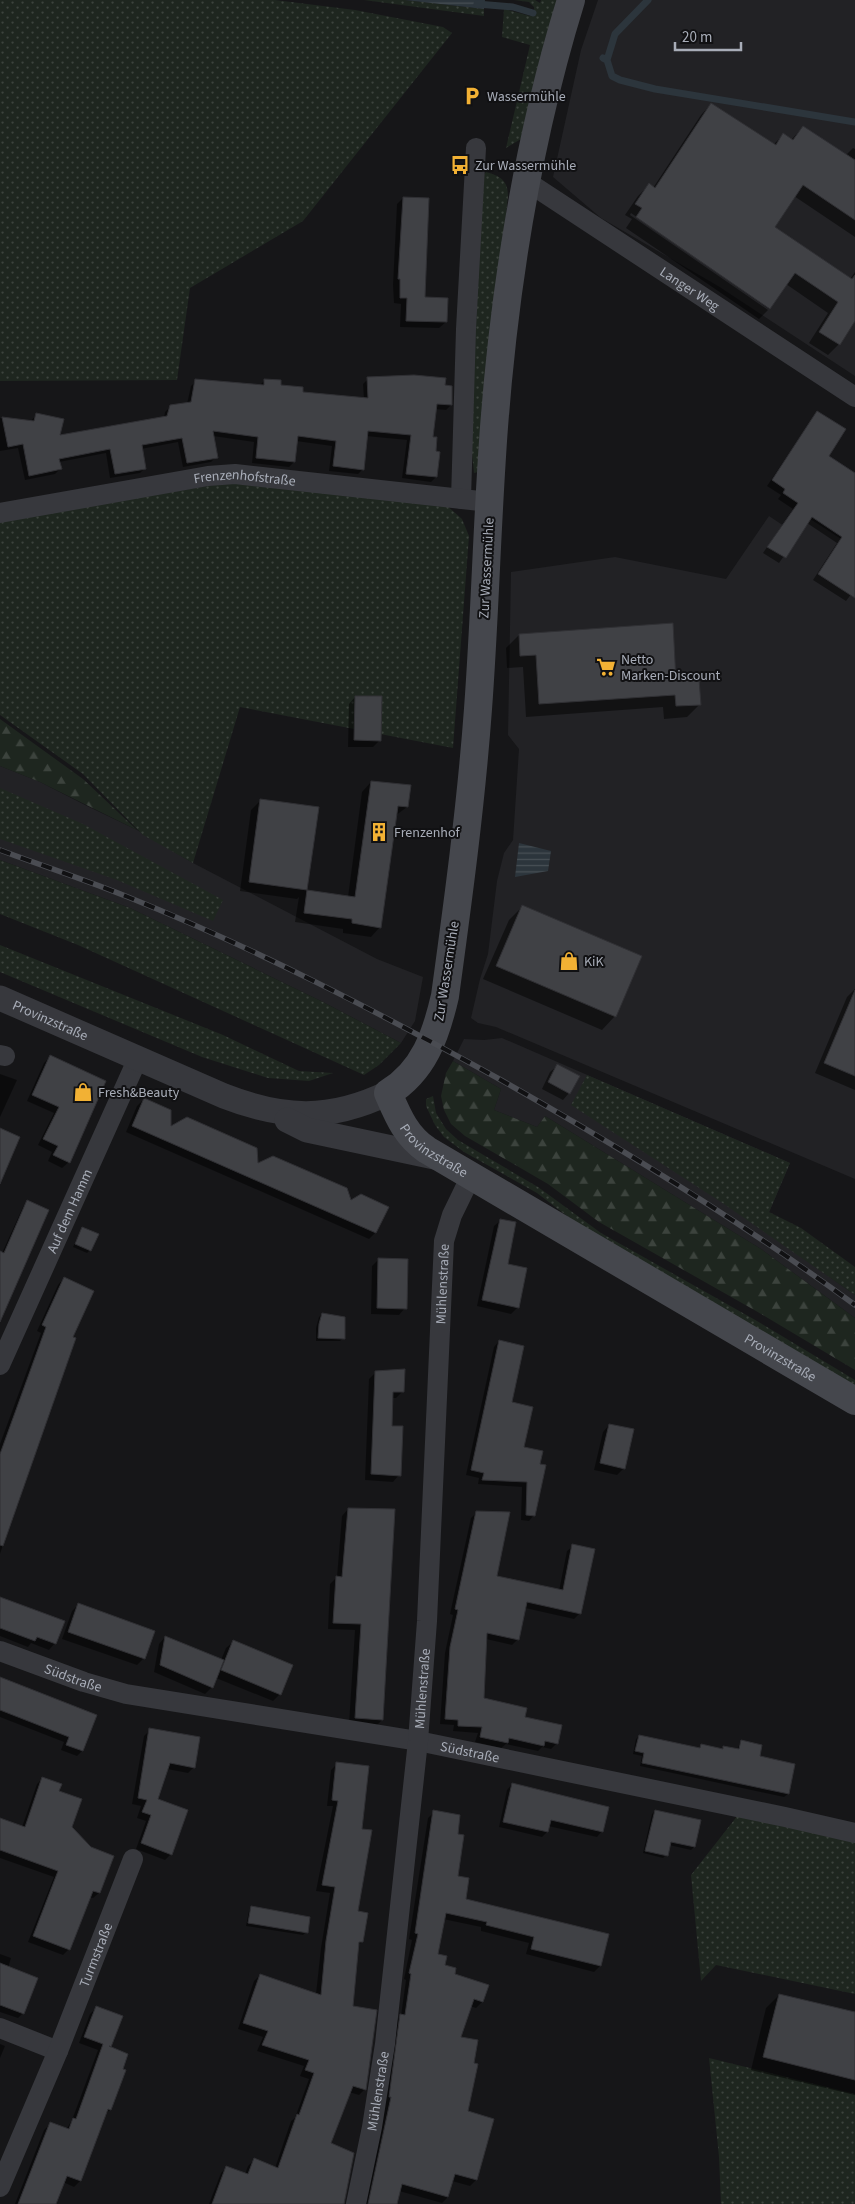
<svg xmlns="http://www.w3.org/2000/svg" width="855" height="2204" font-family="'Source Sans 3',sans-serif">
<defs>
<pattern id="grass-dots" width="8" height="8" patternUnits="userSpaceOnUse" patternTransform="scale(1.25)"><rect width="8" height="8" fill="#1e261f"/><path d="M2 2h.1M6 6h.1" fill="none" stroke="#3c433d" stroke-width="1.8" stroke-linecap="round"/></pattern>
<pattern id="forest-firs" width="22" height="20" patternUnits="userSpaceOnUse" patternTransform="scale(1.25)"><rect width="22" height="20" fill="#1e261f"/><path d="M5 1l3.5 6h-7zM16 11l3.5 6h-7z" fill="#3c433d"/></pattern>
<pattern id="water-rules" width="6" height="5" patternUnits="userSpaceOnUse" patternTransform="scale(1.25)"><rect width="6" height="5" fill="#2c353c"/><path d="M0 2.5h6" fill="none" stroke="#485056"/></pattern>
</defs>
<rect width="100%" height="100%" fill="#161618"/>
<path fill="#222225" d="M598,0H855V376L718,286L601,218L553,177L581,50Z
M801,513L855,548V1179L496,1027L478,1023L471,1018L480,979L488,954L497,881L504,853L513,840L519,749L508,735L511,572L615,557L726,579L769,516L790,530Z
M0,766L40,782L87,806L137,830L193,863L377,959L423,977L415,1021L401,1043L323,1002L130,908L0,860Z
M502,1038L790,1163L762,1229L855,1295V1318L761,1249L545,1116L537,1127L494,1110L501,1089L453,1061L464,1039L484,1040Z"/>
<path fill="url(#grass-dots)" d="M0,0H275L355,10L443,27L452,33L303,221L190,288L177,380L0,381Z
M364,0H405L484,9V16Z
M514,0H535L540,3L541,0H558L521,139L506,148L530,45L502,37L504,9L530,16L534,11V7L529,2Z
M486,172C500,176 508,180 508,196L479,472L474,473L470,434L481,177Z
M238,481L445,504L462,519L469,536L453,748L240,707L193,863L143,835L83,774L0,715V520Z
M0,788L83,824L223,900L213,921L117,880L0,839Z
M0,860L130,908L323,1002L401,1043L379,1065L364,1075L78,945L0,914Z
M0,945L223,1035L299,1071L333,1073L309,1081L268,1078L202,1057L0,972Z
M587,1075L790,1163L769,1212L801,1228L855,1267V1295L724,1204L571,1105Z
M433,1096L436,1113L446,1129L458,1140L538,1187L601,1233L757,1321L855,1380V1388L588,1232L537,1193L464,1152L444,1137L435,1125L426,1106V1099Z
M738,1815L855,1839V1994L716,1965L701,1981L691,1875Z
M709,2058L855,2094V2204H721L719,2157Z"/>
<path fill="url(#forest-firs)" d="M0,719L83,779L137,830L40,782L0,766Z
M453,1061L501,1089L494,1110L537,1127L545,1116L761,1249L855,1318V1370L756,1311L599,1222L548,1184L465,1136L451,1124L444,1110L441,1096L446,1073Z"/>
<path fill="url(#water-rules)" d="M405,0H485L484,9Z
M519,843L551,851L548,871L515,877Z"/>
<path fill="#0007" d="M711,104L773,145L783,135L791,140L803,127L846,155L853,148L855,149V237L794,196L773,227L850,279L855,272V320L839,344L828,355L809,343L828,313L786,284L769,309L631,213L630,215L768,310L759,319L626,228L632,219L625,215L638,196L649,185L653,188L701,115Z
M403,198L424,299L446,322L439,328L400,327L401,304L394,303L393,285L397,204Z
M368,379L444,386L451,405L446,410L435,409L432,438L434,452L439,453L436,477L431,482L402,478L407,440L366,436L363,469L358,474L329,471L332,446L296,441L294,462L289,467L252,463L254,442L213,436L216,457L211,462L183,467L178,442L141,449L145,468L140,473L110,478L106,453L59,462L60,469L55,474L25,480L18,448L0,451V418L31,421L37,414L58,436L164,418L165,412L170,407L187,404L191,386L196,381L260,385L265,380L302,393L364,399L363,384Z
M817,412L827,456L855,475V589L846,601L813,580L837,543L807,523L779,563L763,553L793,509L778,499L781,495L767,486Z
M519,635L675,682L700,704L687,717L664,719L663,707L526,717L523,667L507,668L506,648Z
M355,697L380,740L373,747H348L349,704Z
M371,782L407,807L395,816L380,927L371,937L343,933V929L295,922L299,897L297,899L240,891L251,810L261,800L317,808L306,891L348,897L362,792Z
M522,907L615,1016L602,1030L483,979L509,920Z
M855,989V1090L815,1073L847,997Z
M50,1057L104,1081L69,1162L62,1168L48,1161L52,1152L38,1145L54,1113L27,1101L44,1063Z
M557,1066L569,1093L563,1100L542,1089L550,1072Z
M0,1074L17,1080L0,1117Z
M144,1099L170,1128L350,1201L375,1233L369,1239L126,1132L137,1106Z
M27,1202L0,1319V1253H2L23,1207Z
M501,1220L506,1265L517,1308L511,1314L477,1306L494,1226Z
M82,1228L90,1250L87,1253L73,1247Z
M379,1259L405,1308L399,1315L371,1314L372,1266Z
M64,1278L71,1337L0,1554V1444L41,1333L37,1331L58,1285Z
M322,1314L343,1338L340,1341H316V1328L319,1317Z
M499,1341L511,1403L523,1448L539,1464L534,1515L529,1521L521,1520L522,1487L478,1484L479,1478L466,1475L494,1347Z
M376,1372L403,1391L396,1398H392L391,1427L399,1475L393,1482L365,1480L369,1379Z
M609,1425L624,1468L617,1475L594,1470L603,1432Z
M348,1509L382,1720L376,1726L349,1724L355,1630L328,1629L330,1584L337,1577L342,1516Z
M476,1513L495,1577L559,1591L567,1551L573,1546L580,1613L574,1619L525,1608L518,1639L512,1645L486,1639L482,1699L523,1718L557,1743L551,1749L542,1747L538,1751L506,1744L501,1748L475,1742L478,1733L453,1731L454,1725L440,1724L445,1653L453,1615L450,1614L471,1518Z
M0,1597L55,1643L49,1650L31,1643L28,1647L0,1636Z
M78,1605L154,1631L143,1659L137,1665L62,1639L72,1611Z
M165,1637L221,1660L226,1648L233,1642L280,1694L273,1701L216,1678L212,1687L205,1694L154,1672L159,1644Z
M0,1678L96,1716L82,1751L77,1756L61,1750L64,1742L0,1717Z
M150,1730L194,1767L188,1773L167,1769L156,1800L171,1854L165,1860L136,1849L146,1821L137,1818L141,1806L132,1804L144,1736Z
M639,1736L698,1749L701,1746L721,1750L724,1748L737,1750L741,1741L759,1757L788,1794L784,1797L640,1766L642,1756L633,1754L636,1739Z
M337,1764L361,1830L357,1912L362,1942L357,1946L352,2007L365,2089L359,2095L349,2092L329,2144L343,2204H209L221,2173L227,2167L245,2174L248,2166L254,2160L275,2168L291,2121L295,2118L309,2079L300,2076L304,2066L257,2051L263,2037L238,2029L254,1981L260,1975L316,1994L321,1948L330,1893L316,1891L333,1806H327L331,1770Z
M43,1778L57,1792L71,1827L91,1848L99,1893L93,1898L89,1897L69,1949L63,1955L28,1942L54,1877L0,1858V1819L22,1827L37,1784Z
M512,1784L602,1831L597,1837L548,1826L547,1832L542,1837L499,1827L507,1790Z
M655,1811L694,1847L691,1850L669,1845L666,1855L663,1858L643,1853L652,1814Z
M434,1812L456,1835L457,1877L464,1900L600,1966L594,1972L526,1954L529,1943L481,1931V1927L443,1919L436,1955L453,1975L487,1986L482,2002L476,2008L470,2006L459,2038L466,2112L476,2180L470,2186L452,2181L448,2197L442,2203L399,2191L396,2204H364L395,2022L401,2016L406,1980L404,1979L412,1940L409,1939L428,1818Z
M252,1908L306,1932L303,1935L246,1926L249,1911Z
M0,1954L11,1958L8,1968L23,2013L18,2018L0,2012Z
M779,1995L855,2014V2095L751,2070L766,2008Z
M96,2008L110,2046L121,2070L124,2071L110,2110L105,2114L80,2181L74,2187L63,2182L55,2204H15L44,2130L50,2124L66,2130L72,2120L98,2050L79,2043L90,2014Z
M0,2044L5,2046L0,2058Z"/>
<g fill="none" stroke-linecap="round" stroke-linejoin="round">
<path stroke="#2c353c" stroke-width="7" d="M477,4L513,7L533,13
M603,58L607,60L615,34L648,0
M607,60L612,76L620,80L655,89L855,122"/>
</g>
<path fill="#404145" stroke="#303034" d="M711,103L776,145L783,133L793,140L803,126L855,160V220L803,185L775,227L852,279L855,275V321L840,345L819,332L838,302L795,273L770,309L636,217L642,208L635,204L649,183L655,188Z
M403,197L429,198L425,297L448,298L447,322L406,321L407,298H400V279H398Z
M414,375L446,378L445,385L452,386V405L437,404L433,437H437L436,451L440,452L437,477L406,474L411,435L368,431L364,470L333,466L336,441L298,436L295,462L256,458L258,437L213,431L218,458L187,463L182,438L142,445L146,469L115,474L110,449L59,459L62,469L29,476L23,444L8,447L2,417L34,421L36,413L64,419L60,435L167,416L170,405L191,402L195,379L264,385V379L281,380V385L303,387V392L368,398L367,377Z
M817,411L846,429L829,456L855,473V598L818,574L842,537L812,517L786,558L767,547L798,503L783,493L785,489L772,480Z
M673,623L676,681L699,679L701,705L676,706L675,695L539,704L536,655L520,656L519,634Z
M355,696H382L381,741L354,740Z
M371,781L411,785L408,807L398,806L381,928L352,923V919L304,913L307,890L355,897Z
M260,799L319,807L307,890L249,882Z
M522,905L642,956L616,1017L496,966Z
M855,990V1076L824,1063Z
M50,1055L106,1081L70,1163L53,1155L58,1146L43,1139L59,1107L32,1095Z
M557,1064L580,1076L570,1094L548,1082Z
M144,1098L171,1110V1126L187,1117L257,1148L258,1163L273,1156L347,1188L351,1200L361,1194L389,1207L376,1233L132,1126Z
M0,1128L20,1137L0,1184Z
M27,1200L49,1210L0,1322V1251L4,1253Z
M500,1219L516,1222L508,1264L527,1268L519,1308L482,1300Z
M82,1227L99,1234L91,1251L75,1244Z
M378,1258L408,1259L407,1309L377,1308Z
M64,1277L94,1291L73,1337L76,1338L3,1546L0,1545V1454L46,1327L42,1325Z
M322,1313L345,1317V1339L318,1338L319,1324Z
M499,1340L524,1346L512,1402L533,1407L524,1447L543,1451L540,1464L546,1465L535,1516L526,1515L527,1482L482,1480L484,1473L471,1470Z
M405,1369L404,1392H393L392,1426H403L401,1476L371,1474L375,1371Z
M609,1424L634,1429L625,1469L600,1463Z
M348,1508L395,1509L383,1720L355,1718L361,1624L333,1623L336,1576L342,1577Z
M476,1511L510,1512L497,1576L563,1590L572,1544L595,1549L581,1614L527,1602L519,1640L487,1633L484,1698L527,1708L525,1717L562,1725L558,1744L545,1741L544,1746L509,1738L508,1743L480,1737L482,1727L458,1726V1720L445,1719L450,1647L458,1610L455,1609Z
M0,1597L65,1621L56,1644L37,1637L35,1641L0,1628Z
M78,1603L155,1631L145,1659L68,1632Z
M165,1636L224,1660L213,1688L160,1665Z
M233,1640L293,1665L281,1695L221,1670Z
M0,1677L97,1715L83,1751L66,1745L69,1737L0,1710Z
M149,1728L200,1737L195,1768L170,1763L158,1799L188,1810L172,1855L141,1843L151,1815L142,1812L147,1800L138,1798Z
M639,1735L700,1748L701,1744L723,1749V1746L739,1749L741,1740L762,1745L760,1756L795,1764L789,1794L642,1763L644,1753L635,1751Z
M336,1762L369,1766L362,1829L372,1830L358,1911L368,1913L363,1942H359L353,2006L377,2010L366,2090L353,2086L331,2143L354,2153L344,2204H212L226,2166L248,2174L254,2158L278,2168L297,2114L299,2115L314,2073L305,2070L309,2060L262,2045L268,2031L243,2023L260,1974L321,1995L326,1941L335,1887L322,1885L338,1801L332,1800Z
M42,1777L62,1784L59,1791L82,1799L72,1827L91,1847L114,1856L100,1893L93,1891L70,1950L33,1936L58,1871L0,1850V1818L25,1827Z
M512,1783L609,1807L603,1832L551,1820L548,1832L503,1822Z
M433,1810L460,1815L458,1834L464,1835L458,1876L469,1878L466,1899L609,1934L601,1966L531,1949L534,1937L486,1925L487,1922L446,1913L438,1954L447,1956L445,1965L456,1968L455,1974L489,1985L483,2002L474,1999L461,2037L478,2040L474,2063L478,2064L468,2111L494,2119L477,2180L455,2174L448,2197L402,2184L397,2204H368L391,2097H389L400,2014L405,2015L411,1974L409,1973L418,1934L415,1933Z
M655,1810L701,1820L695,1847L671,1842L668,1856L645,1851Z
M251,1906L310,1917L308,1933L248,1923Z
M0,1963L38,1978L24,2014L0,2005Z
M779,1994L855,2012V2080L763,2057Z
M96,2006L123,2016L111,2047L109,2046L128,2054L123,2069L126,2070L111,2110L108,2109L81,2181L67,2176L56,2204H18L50,2122L69,2129L73,2118L76,2119L103,2044L84,2037Z"/>
<g fill="none" stroke-linecap="round" stroke-linejoin="round">
<g stroke="#37383d" stroke-width="20">
<path id="s1" d="M526,181L855,397"/>
<path d="M461,499L466,329L476,148"/>
<path id="s2" d="M0,513L208,476L235,474L489,502"/>
<path d="M0,1055L5,1056"/>
<path id="s3" d="M0,1365L138,1058"/>
<path id="s4" d="M0,1651L84,1682L126,1694L418,1741L785,1817L855,1833"/>
<path d="M0,2028L58,2051"/>
<path id="s5" d="M0,2187L58,2051L133,1859"/>
<path id="s6" d="M356,2204L372,2127L385,2044L418,1741L427,1621L444,1241L452,1215L471,1176"/>
</g>
<g stroke="#37383d" stroke-width="25">
<path id="s7" d="M0,998L224,1096C283,1119 330,1121 388,1093"/>
<path d="M287,1120L307,1130L439,1158"/>
</g>
<path stroke="#45474d" stroke-width="28" id="s8" d="M571,0C528,139 505,282 494,427C487,521 485,615 478,709C471,805 458,901 445,996C436,1035 424,1071 388,1093C398,1116 406,1136 427,1150L855,1401"/>
<g stroke="#4a4c52" stroke-width="5.5">
<path id="rail" d="M0,850C43,866 86,880 128,897C257,949 380,1013 501,1080C623,1149 742,1222 855,1305"/>
</g>
<use href="#rail" stroke="#111113" stroke-width="4" stroke-dasharray="11" stroke-linecap="butt"/>
</g>
<defs>
<g id="parking-bare" transform="scale(1.5)"><path d="M-3.5-5.5H1a3.5 3.5 0 0 1 0 7H-1V5.5H-3.5ZM-1-3.4V-.6H.8a1.4 1.4 0 0 0 0-2.8Z" fill="#f2b134" stroke="#111113" stroke-width="2.5" paint-order="stroke"/></g>
<g id="bus-bare" transform="scale(1.5)"><path d="M-5-6H5V4H4V6H2V4H-2V6H-4V4H-5ZM-3.5-4V0h7V-4ZM-3.5 1.2v1.5H-2V1.2ZM2 1.2v1.5H3.5V1.2Z" fill="#f2b134" stroke="#111113" stroke-width="2.5" paint-order="stroke"/></g>
<g id="supermarket-bare" transform="scale(1.5)"><path d="M-6-5.5h2.5l.6 2H6L4.5 2H-2.5L-4.4-4H-6ZM-1.5 3.2a1.3 1.3 0 1 0 .1 0ZM3 3.2a1.3 1.3 0 1 0 .1 0Z" fill="#f2b134" stroke="#111113" stroke-width="2.5" paint-order="stroke"/></g>
<g id="building-bare" transform="scale(1.5)"><path d="M-4-6H4V6H1V3H-1V6H-4ZM-2.5-4.3h1.7v1.8h-1.7ZM.8-4.3h1.7v1.8H.8ZM-2.5-1h1.7V.8h-1.7ZM.8-1h1.7V.8H.8Z" fill="#f2b134" stroke="#111113" stroke-width="2.5" paint-order="stroke"/></g>
<g id="shop-bare" transform="scale(1.5)"><path d="M-5-2.5h2.3a2.7 3.5 0 0 1 5.4 0H5L5.5 6h-11ZM-1.5-2.5h3a1.5 2.3 0 0 0-3 0Z" fill="#f2b134" stroke="#111113" stroke-width="2.5" paint-order="stroke"/></g>
</defs>
<g fill-rule="evenodd">
<use href="#parking-bare" x="472" y="96"/>
<use href="#bus-bare" x="460" y="165"/>
<use href="#supermarket-bare" x="606" y="667"/>
<use href="#building-bare" x="379" y="832"/>
<use href="#shop-bare" x="569" y="961"/>
<use href="#shop-bare" x="83" y="1092"/>
</g>
<g text-anchor="middle" stroke-width="4" stroke-linejoin="round" paint-order="stroke">
<g font-size="14" fill="#a8adb8" stroke="#111113" text-anchor="start">
<text x="487" y="101">Wassermühle</text>
<text x="475" y="170">Zur Wassermühle</text>
<text x="621" y="664">Netto<tspan x="621" dy="16">Marken-Discount</tspan></text>
<text x="394" y="837">Frenzenhof</text>
<text x="584" y="966">KiK</text>
<text x="98" y="1097">Fresh&amp;Beauty</text>
</g>
<g font-size="14" fill="#a8adb8" stroke="#111113">
<text dy="5" stroke="none"><textPath href="#s1" startOffset="196">Langer Weg</textPath></text>
<text dy="5" stroke="none"><textPath href="#s2" startOffset="248">Frenzenhofstraße</textPath></text>
<text transform="translate(486 568) rotate(-87)" y="5">Zur Wassermühle</text>
<text transform="translate(446 971) rotate(-81)" y="5">Zur Wassermühle</text>
<text dy="5" stroke="none"><textPath href="#s7" startOffset="55">Provinzstraße</textPath></text>
<text dy="5" stroke="none"><textPath href="#s8" startOffset="1198">Provinzstraße</textPath></text>
<text dy="5" stroke="none"><textPath href="#s3" startOffset="169">Auf dem Hamm</textPath></text>
<text dy="5" stroke="none"><textPath href="#s6" startOffset="925">Mühlenstraße</textPath></text>
<text dy="5" stroke="none"><textPath href="#s8" startOffset="1602">Provinzstraße</textPath></text>
<text dy="5" stroke="none"><textPath href="#s4" startOffset="78">Südstraße</textPath></text>
<text dy="5" stroke="none"><textPath href="#s6" startOffset="520">Mühlenstraße</textPath></text>
<text dy="5" stroke="none"><textPath href="#s4" startOffset="482">Südstraße</textPath></text>
<text dy="5" stroke="none"><textPath href="#s5" startOffset="251">Turmstraße</textPath></text>
<text dy="5" stroke="none"><textPath href="#s6" startOffset="115">Mühlenstraße</textPath></text>
</g>
</g>
<path d="M675 42v8h66v-8" fill="none" stroke="#a8adb8" stroke-width="2.5"/>
<text x="682" y="42" font-size="15" fill="#a8adb8" stroke="#111113" stroke-width="4" paint-order="stroke">20 m</text>
</svg>
